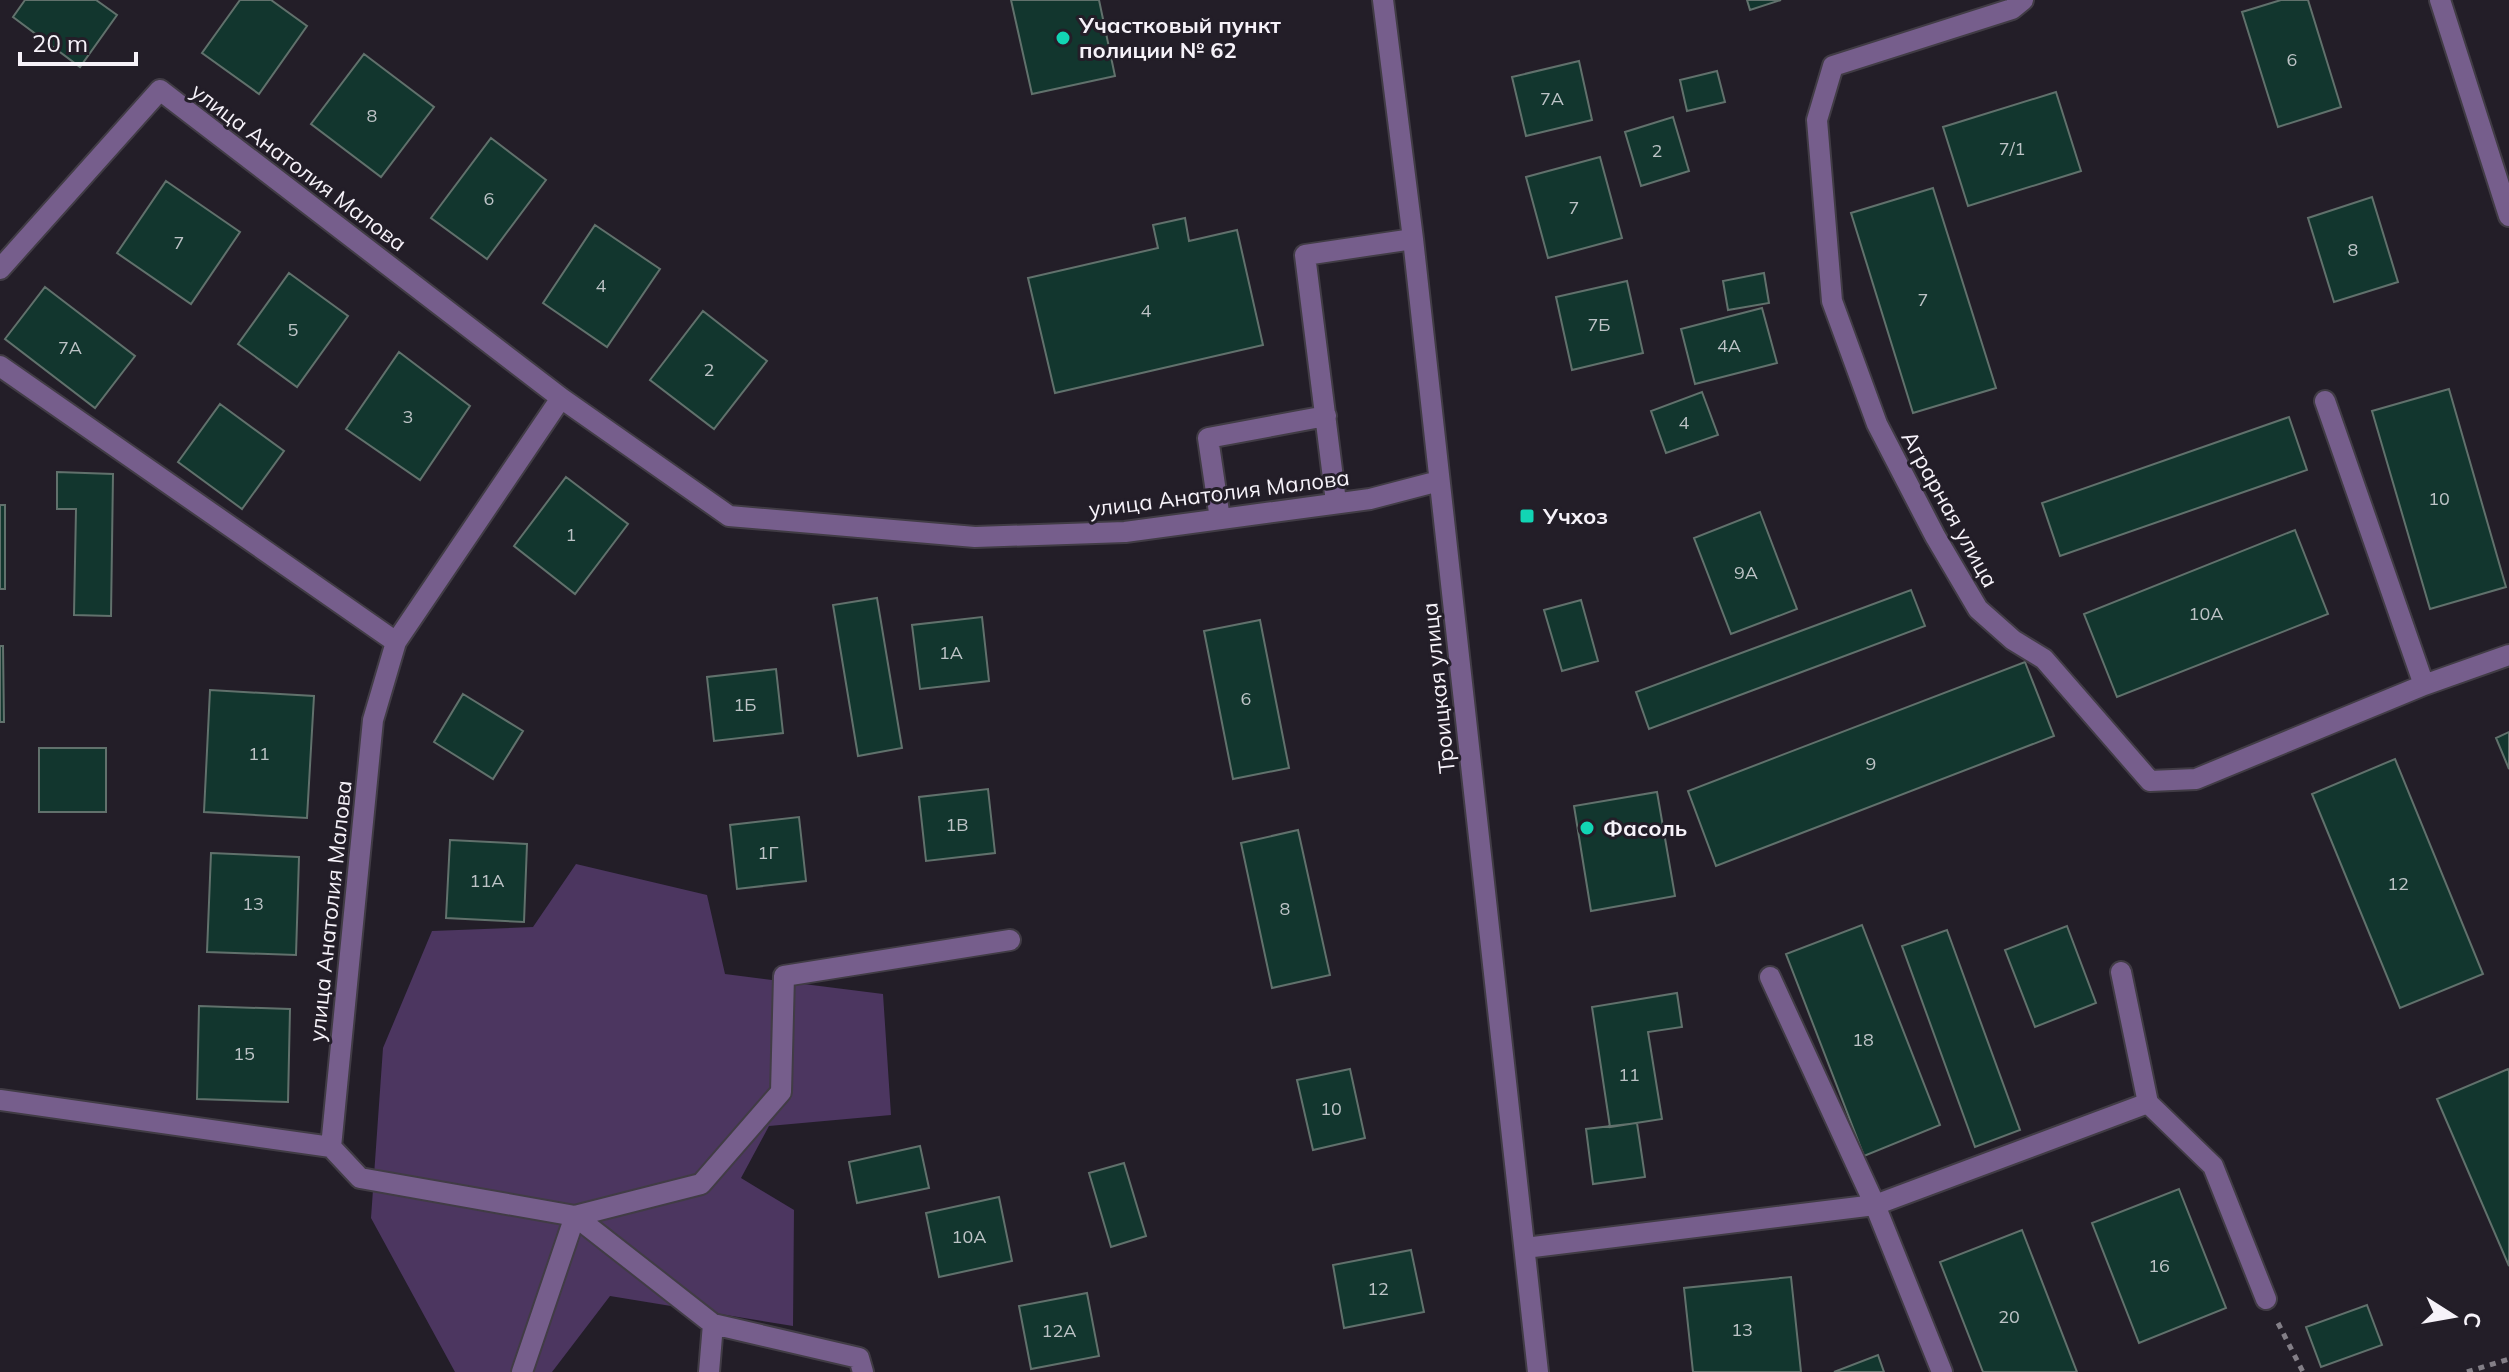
<svg xmlns="http://www.w3.org/2000/svg" width="2509" height="1372" font-family="Mulish,sans-serif">
<rect width="100%" height="100%" fill="#231e28"/>
<path fill="#4c3660" d="M576,864L707,895L725,974L883,994L891,1115L769,1126L741,1178L794,1210L793,1326L610,1296L552,1372H455L371,1218L383,1048L432,931L533,927Z"/>
<path fill="#12362e" stroke="#61716c" stroke-width="2" d="M25,0H96L117,15L80,67L13,17Z
M240,0H271L307,26L259,94L202,53Z
M1011,0H1099L1115,76L1032,94Z
M1747,0H1781L1750,10Z
M2281,0H2308L2341,107L2278,127L2242,12Z
M364,54L434,107L381,177L311,124Z
M1579,61L1592,120L1526,136L1512,77Z
M1717,71L1725,102L1687,111L1680,80Z
M2056,92L2081,171L1968,206L1943,127Z
M1673,117L1689,171L1641,186L1625,132Z
M491,138L546,180L487,259L431,218Z
M1600,157L1622,238L1548,258L1526,177Z
M166,181L240,232L191,304L117,253Z
M1933,188L1996,388L1913,413L1851,213Z
M2372,197L2398,282L2334,302L2308,218Z
M1185,218L1189,241L1237,230L1263,345L1055,393L1028,278L1158,248L1153,225Z
M595,225L660,269L607,347L543,303Z
M289,273L348,316L297,387L238,344Z
M1764,273L1769,303L1728,310L1723,281Z
M1627,281L1643,353L1572,370L1556,297Z
M45,287L135,356L95,408L5,339Z
M1762,308L1777,363L1695,384L1681,329Z
M703,311L767,361L714,429L650,380Z
M399,352L470,406L420,480L346,429Z
M2449,389L2506,587L2430,609L2372,411Z
M1702,392L1718,435L1666,453L1651,411Z
M220,404L284,451L242,509L178,462Z
M2289,417L2307,470L2060,556L2042,503Z
M57,472L113,474L111,616L74,615L76,509H57Z
M566,477L628,524L575,594L514,546Z
M0,505H5V589H0Z
M1760,512L1797,609L1731,634L1694,538Z
M2295,530L2328,614L2117,697L2084,614Z
M1911,590L1925,626L1649,729L1636,692Z
M877,598L902,748L858,756L833,605Z
M1581,600L1598,661L1562,671L1544,610Z
M982,617L989,681L920,689L912,625Z
M1260,620L1289,768L1233,779L1204,631Z
M0,646H3L4,722H0Z
M2025,662L2054,736L1716,866L1688,791Z
M776,669L783,733L714,741L707,677Z
M210,690L314,696L307,818L204,812Z
M463,694L523,731L493,779L434,742Z
M2509,732V769L2496,738Z
M39,748H106V812H39Z
M2395,759L2483,974L2400,1008L2312,794Z
M988,789L995,853L926,861L919,797Z
M1657,792L1675,896L1591,911L1574,806Z
M799,817L806,881L737,889L730,825Z
M1298,830L1330,975L1272,988L1241,843Z
M450,840L527,844L524,922L446,918Z
M211,853L299,857L296,955L207,952Z
M1862,925L1940,1125L1864,1156L1786,954Z
M2067,926L2096,1003L2035,1027L2005,950Z
M1947,930L2020,1130L1975,1147L1902,946Z
M1677,993L1682,1027L1648,1032L1662,1119L1610,1127L1592,1007Z
M199,1006L290,1009L288,1102L197,1099Z
M1350,1069L1365,1138L1313,1150L1297,1080Z
M2508,1069L2509,1071V1266L2437,1099Z
M1637,1123L1645,1177L1593,1184L1586,1129Z
M920,1146L929,1188L857,1203L849,1162Z
M1124,1163L1146,1236L1111,1247L1089,1173Z
M2179,1189L2226,1308L2139,1343L2092,1223Z
M999,1197L1012,1261L939,1277L926,1213Z
M2022,1230L2077,1372H1983L1940,1262Z
M1411,1250L1424,1312L1344,1328L1333,1265Z
M1791,1277L1801,1372H1693L1684,1288Z
M1087,1293L1099,1356L1031,1369L1019,1306Z
M2367,1305L2382,1345L2321,1367L2306,1327Z
M1878,1355L1884,1372H1834Z"/>
<g fill="none" stroke-linecap="round" stroke-linejoin="round">
<g stroke="#413c45" stroke-width="24">
<path id="minor" d="M1383,0L1413,239L1538,1372
M2023,0L2012,9L1833,66L1817,120L1832,301L1877,424L1935,536L1978,609L2013,640L2044,659L2150,781L2196,779L2424,685L2509,655
M2440,0L2509,216
M0,269L160,90L561,398L729,516L975,537L1125,532L1370,499L1439,481
M0,366L396,642
M2325,401L2424,685
M1336,502L1305,255L1413,239
M1220,519L1208,438L1326,416
M1770,977L1875,1205L1942,1372
M0,1100L331,1147L373,720L396,642L561,398
M2148,1103L2213,1166L2266,1299
M331,1147L360,1178L575,1216L713,1324L859,1358L863,1372
M1525,1248L1875,1205L2148,1103L2121,972
M522,1372L575,1216L701,1184L781,1092L784,976L1010,940
M709,1372L713,1324"/>
</g>
<path stroke="#837f87" stroke-width="5" stroke-dasharray="6 6" stroke-linecap="butt" d="M2278,1323L2303,1372
M2467,1372L2509,1359"/>
<use href="#minor" stroke="#765e8c" stroke-width="20"/>
</g>
<g fill="#12d5b4" stroke="#231e28" stroke-width="3">
<circle cx="1063" cy="38" r="8"/>
<rect x="1519" y="508" width="16" height="16" rx="4"/>
<circle cx="1587" cy="828" r="8"/>
</g>
<g text-anchor="middle" stroke-width="6" stroke-linejoin="round" paint-order="stroke">
<g font-size="18" fill="#bdc3c6">
<text x="2292" y="66">6</text>
<text x="1552" y="105">7А</text>
<text x="372" y="122">8</text>
<text x="2012" y="155">7/1</text>
<text x="1657" y="157">2</text>
<text x="489" y="205">6</text>
<text x="1574" y="214">7</text>
<text x="179" y="249">7</text>
<text x="2353" y="256">8</text>
<text x="601" y="292">4</text>
<text x="1923" y="306">7</text>
<text x="1146" y="317">4</text>
<text x="1599" y="331">7Б</text>
<text x="293" y="336">5</text>
<text x="1729" y="352">4А</text>
<text x="70" y="354">7А</text>
<text x="709" y="376">2</text>
<text x="408" y="423">3</text>
<text x="1684" y="429">4</text>
<text x="2439" y="505">10</text>
<text x="571" y="541">1</text>
<text x="1746" y="579">9А</text>
<text x="2206" y="620">10А</text>
<text x="951" y="659">1А</text>
<text x="1246" y="705">6</text>
<text x="745" y="711">1Б</text>
<text x="259" y="760">11</text>
<text x="1871" y="770">9</text>
<text x="957" y="831">1В</text>
<text x="768" y="859">1Г</text>
<text x="487" y="887">11А</text>
<text x="2398" y="890">12</text>
<text x="253" y="910">13</text>
<text x="1285" y="915">8</text>
<text x="1863" y="1046">18</text>
<text x="244" y="1060">15</text>
<text x="1629" y="1081">11</text>
<text x="1331" y="1115">10</text>
<text x="969" y="1243">10А</text>
<text x="2159" y="1272">16</text>
<text x="1378" y="1295">12</text>
<text x="2009" y="1323">20</text>
<text x="1742" y="1336">13</text>
<text x="1059" y="1337">12А</text>
</g>
<g font-size="22" font-weight="bold" fill="#f6f2f9" stroke="#231e28" text-anchor="start">
<text x="1079" y="33">Участковый пункт<tspan x="1079" dy="25">полиции № 62</tspan></text>
<text x="1543" y="524">Учхоз</text>
<text x="1603" y="836">Фасоль</text>
</g>
<g font-size="22" fill="#f6f2f9" stroke="#231e28">
<text transform="translate(299 167) rotate(37)" y="8">улица Анатолия Малова</text>
<text transform="translate(1219 493) rotate(-7)" y="8">улица Анатолия Малова</text>
<text transform="translate(1950 509) rotate(61)" y="8">Аграрная улица</text>
<text transform="translate(1438 688) rotate(-96)" y="8">Троицкая улица</text>
<text transform="translate(330 911) rotate(-84)" y="8">улица Анатолия Малова</text>
</g>
</g>
<g transform="translate(2453 1316) rotate(101)" stroke="#231e28" stroke-width="6" paint-order="stroke">
<path d="M0-6L14 30L0 20L-14 30Z" fill="#f6f2f9"/>
<text y="-12" font-size="22" font-weight="bold" text-anchor="middle" fill="#f6f2f9">С</text>
</g>
<path d="M20 52v12h116v-12" fill="none" stroke="#f6f2f9" stroke-width="4"/>
<text x="32" y="52" font-size="24" fill="#f6f2f9" stroke="#231e28" stroke-width="6" paint-order="stroke">20 m</text>
</svg>
